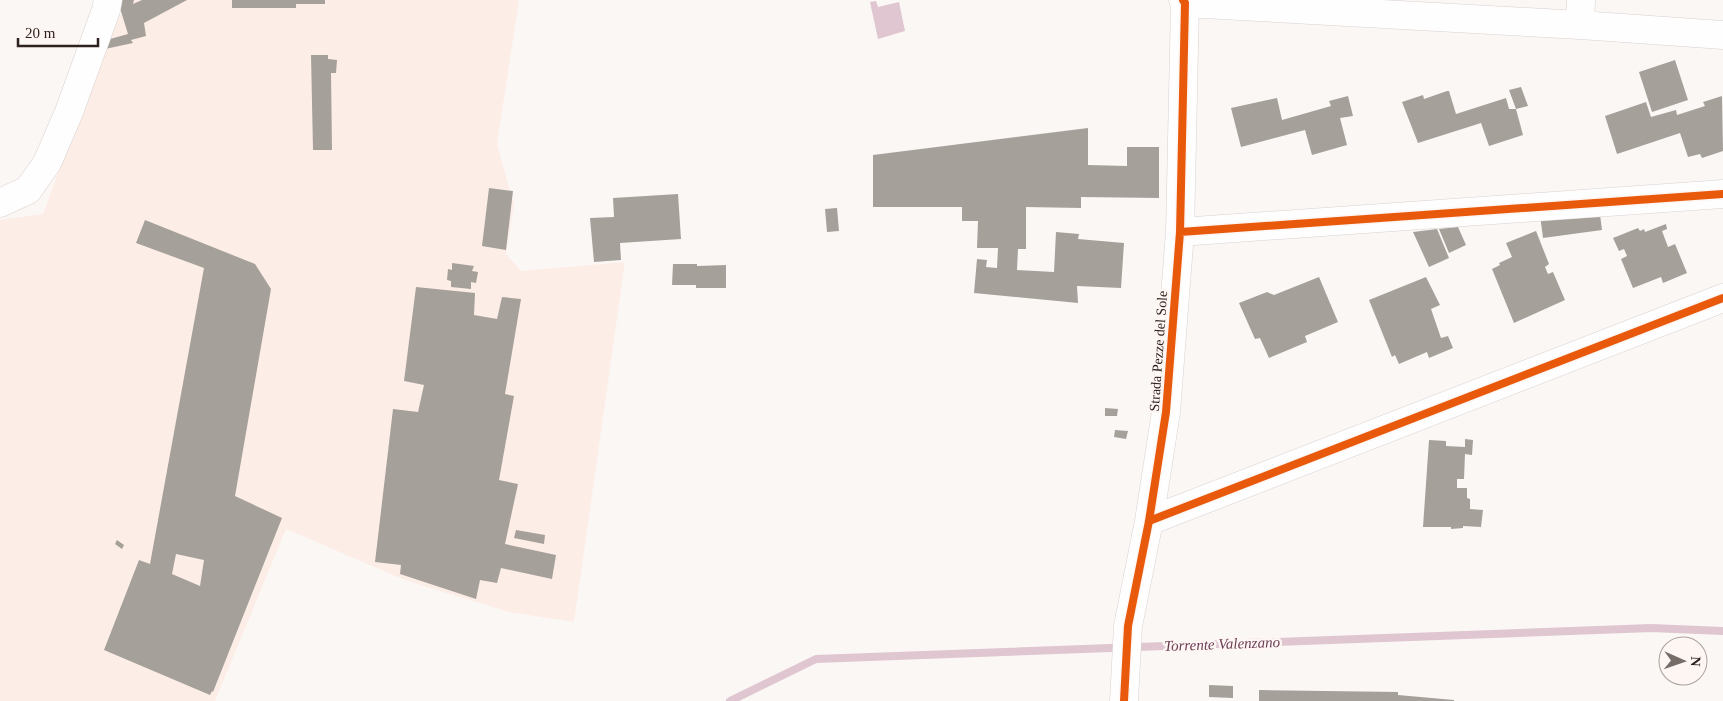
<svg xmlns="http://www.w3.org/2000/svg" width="1723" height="701" font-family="'Times New Roman',serif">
<rect width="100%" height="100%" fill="#fbf7f5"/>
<path fill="#fdede7" d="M124,0H519L497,144L514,205L506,254L521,271L625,262L574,622L509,612L427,587L400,578L286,529L215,701H0V220L43,214L106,43L121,14Z"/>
<path fill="#dfc6d1" d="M876,1L878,7L899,2L905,31L878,39L870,2Z"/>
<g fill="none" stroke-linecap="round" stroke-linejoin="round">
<path stroke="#dfc6d1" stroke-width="8" d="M730,701L816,659L1651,628L1723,631"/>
</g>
<path fill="#a5a09a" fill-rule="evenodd" d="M122,0H134L133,4L142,0H187L144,23L146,36L131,40L133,43L105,49L103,41L128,34L120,8Z
M232,0H325V4H296V8H232Z
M311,55H328V59L337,60L336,73H331L332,150H313Z
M1675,60L1688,100L1652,112L1639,72Z
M1521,87L1528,106L1516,109L1509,90Z
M1447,91H1449L1456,114L1506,98L1509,109H1516L1523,135L1489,146L1481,123L1418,143L1402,102L1423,95L1424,99Z
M1348,96L1353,116L1340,118L1347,145L1312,155L1305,130L1241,147L1231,108L1277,98L1282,120L1331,106L1329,101Z
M1722,96L1723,151L1702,158L1700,154L1688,157L1680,133L1617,154L1605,116L1646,102L1651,117L1676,110L1677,115L1705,106L1703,102Z
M1088,128V165L1127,166V147H1159V198L1081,197V208L1026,207V249H1018L1017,270L1054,272L1056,232L1079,234L1078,239L1124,243L1121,288L1077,286L1078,303L974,293L977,259L987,260L986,267L997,268L998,248H977L978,221H962V207H873V155Z
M489,188L513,191L506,250L482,246Z
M678,194L681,239L620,243L621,260L594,262L590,218L614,217L613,198Z
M1599,207L1602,230L1543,238L1540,215Z
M837,208L839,231L827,232L825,209Z
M145,220L255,264L271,289L235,496L282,518L213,692L212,691L210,695L104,650L139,560L150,564L204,268L136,243ZM176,554L204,560L200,586L172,574Z
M1666,224L1667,229L1662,231L1668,247L1675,244L1687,273L1663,283L1661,277L1633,288L1621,259L1627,256L1624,249L1619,251L1613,238L1638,228L1640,231L1644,229L1645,232Z
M1458,227L1466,245L1449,253L1439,229Z
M1437,229L1449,258L1429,267L1413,232Z
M1536,231L1549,264L1545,267L1548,274L1553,272L1565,300L1514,323L1492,269L1500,265L1499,263L1512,257L1506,243Z
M452,263L474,266L472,271L478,272L476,283L471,282V289L451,287V281L447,280L448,269L452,270Z
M673,264H697V266L726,265V288H696V285H672Z
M1319,277L1338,322L1305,336L1307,342L1269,358L1260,338L1255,339L1239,303L1267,292L1274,295Z
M1426,277L1440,305L1431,309L1441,338L1448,336L1453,348L1429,358L1427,352L1399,364L1395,355L1392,357L1369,300Z
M416,287L475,293L474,315L497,319L502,297L521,299L505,394L514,396L499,480L518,484L505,544L556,555L552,579L501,568L497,583L480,580L476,599L400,574L401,565L375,562L393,409L418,412L424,385L404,381Z
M1105,408L1118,409L1117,416H1105Z
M1115,430L1128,431L1126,439L1114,437Z
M1465,439L1473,440L1472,455L1465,454L1464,479H1457V488H1467V498L1470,499V509L1483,510L1481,527L1463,526V528L1451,529V527H1423L1429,440L1446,441V446L1465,447Z
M516,530L545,535L544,544L514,538Z
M117,540L124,545L122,549L115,544Z
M1209,685L1233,686V698L1209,697Z
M1259,690L1398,692V695L1454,700V701H1259Z"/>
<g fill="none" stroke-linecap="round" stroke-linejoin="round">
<g stroke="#dad1ce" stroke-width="29">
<path id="minor" d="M1185,3L1580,25L1723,35
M1580,25L1581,0
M0,203L28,190L47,163L69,112L106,10L108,0
M1180,232L1723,194
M1149,521L1723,298
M1124,701L1128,626L1149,521L1166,412L1180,232L1185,3L1183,0"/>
</g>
<use href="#minor" stroke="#fefefe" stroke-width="28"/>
<g stroke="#fdf6f3" stroke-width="11">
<path id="cycleway" d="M1180,232L1723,194
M1149,521L1723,298
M1124,701L1128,626L1149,521L1166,412L1180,232L1185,3L1183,0"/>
</g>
<use href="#cycleway" stroke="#e8590c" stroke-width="8"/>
</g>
<g text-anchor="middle" stroke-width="5" stroke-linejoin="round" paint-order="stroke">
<g font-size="14" fill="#2f221e" stroke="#fdf6f3">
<text transform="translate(1158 351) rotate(-86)" y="5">Strada Pezze del Sole</text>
</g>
<g font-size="15" font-style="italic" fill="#6b3c56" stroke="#fdf6f3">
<text transform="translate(1222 644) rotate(-2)" y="5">Torrente Valenzano</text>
</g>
</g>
<g transform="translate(1683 661) rotate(92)"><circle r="24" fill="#fdf6f3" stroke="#aba19e"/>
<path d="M0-4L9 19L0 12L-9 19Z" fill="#766d69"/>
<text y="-8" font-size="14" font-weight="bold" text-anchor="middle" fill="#2f221e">N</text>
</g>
<path d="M18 38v8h80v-8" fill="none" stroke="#2f221e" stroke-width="2.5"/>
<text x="25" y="38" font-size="15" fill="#2f221e" stroke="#fdf6f3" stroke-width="4" paint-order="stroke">20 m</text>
</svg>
